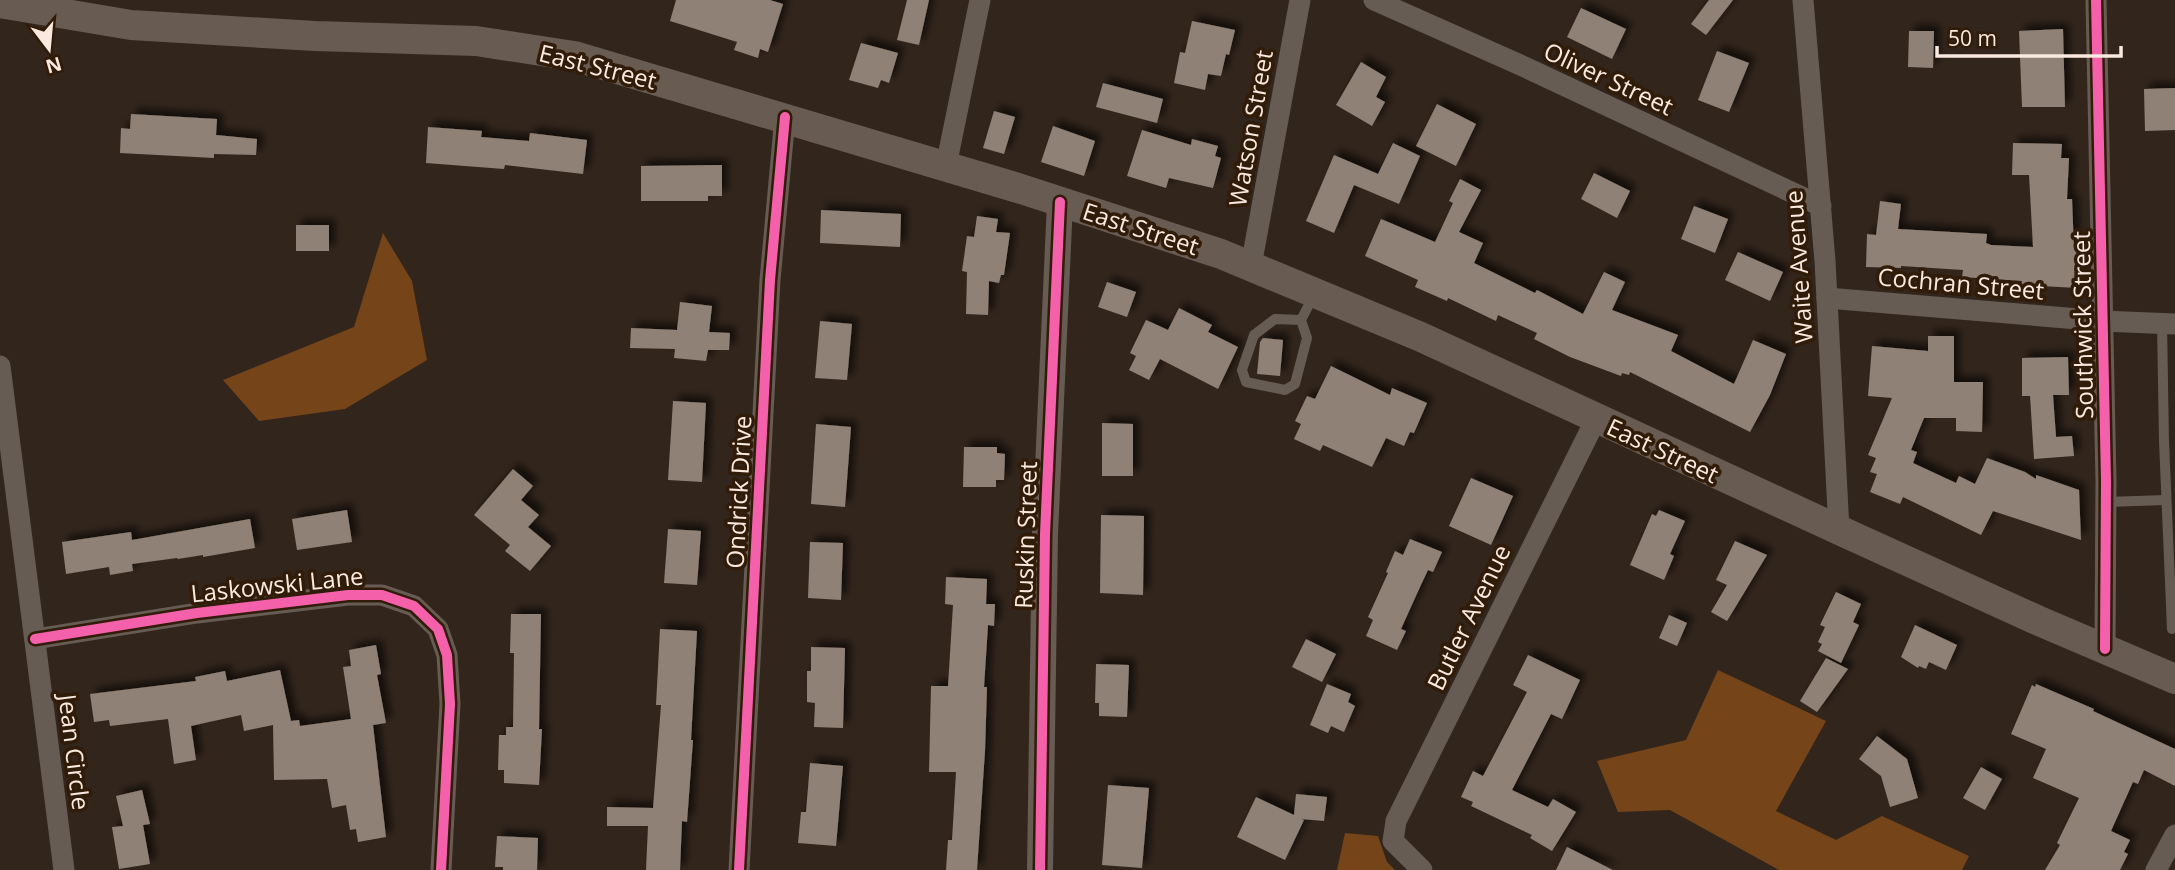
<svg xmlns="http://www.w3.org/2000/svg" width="2175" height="870" font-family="'Open Sans',sans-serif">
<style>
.forest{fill:#764419}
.building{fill:#908176;filter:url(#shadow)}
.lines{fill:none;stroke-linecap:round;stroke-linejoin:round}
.service{stroke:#675c54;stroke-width:10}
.minor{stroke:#675c54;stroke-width:21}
.tertiary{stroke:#675c54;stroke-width:26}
.secondary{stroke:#685b52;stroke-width:30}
.cycleway-casing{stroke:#311b09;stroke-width:15}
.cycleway{stroke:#f560ab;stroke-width:10}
.labels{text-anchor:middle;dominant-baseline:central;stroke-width:7;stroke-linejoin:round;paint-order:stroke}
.street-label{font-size:24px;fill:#f9e9de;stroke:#311b09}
</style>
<defs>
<filter id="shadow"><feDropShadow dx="6" dy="-6" stdDeviation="3.5" flood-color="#0009"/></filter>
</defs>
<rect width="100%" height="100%" fill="#32251c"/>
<!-- forest -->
<g class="forest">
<polygon points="383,233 412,281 427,360 345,409 259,421 223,380 354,327"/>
<polygon points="1718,670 1826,721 1776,811 1836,840 1882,816 1969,856 1962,870 1779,870 1670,810 1618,812 1597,761 1686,740"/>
<polygon points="1345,833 1378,836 1387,862 1395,870 1337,870"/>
</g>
<!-- building -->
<g class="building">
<polygon points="676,0 770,0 783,4 768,52 760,49 758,58 734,50 737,42 670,21"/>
<polygon points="907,0 929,0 919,45 897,40"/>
<polygon points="1709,0 1733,0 1706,35 1691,24"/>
<polygon points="1581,8 1626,29 1612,59 1567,37"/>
<polygon points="1192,21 1235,30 1229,55 1226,54 1221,76 1208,74 1205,90 1174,83 1180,52 1185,53"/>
<polygon points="2063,29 2065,107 2022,107 2019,31"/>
<polygon points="1909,31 1934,31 1933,68 1908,67"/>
<polygon points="861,43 898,53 889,83 881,80 878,88 849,80"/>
<polygon points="1717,51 1749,63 1729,112 1698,100"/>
<polygon points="1361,62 1386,77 1376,97 1385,102 1372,126 1336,105"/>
<polygon points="1103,83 1163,99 1157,123 1096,107"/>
<polygon points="2175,88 2175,130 2145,131 2144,89"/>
<polygon points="1437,104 1476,124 1456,166 1416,146"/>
<polygon points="994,111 1015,117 1004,154 983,148"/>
<polygon points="131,114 217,119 216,135 257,139 256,155 214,154 214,158 120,153 121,128 130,129"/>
<polygon points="1053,126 1095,141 1084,176 1041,162"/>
<polygon points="428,127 482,131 481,137 529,141 530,133 587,140 583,174 505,165 504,169 426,163"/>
<polygon points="1142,130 1191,145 1192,139 1218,146 1215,156 1221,158 1213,188 1169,178 1166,188 1127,176"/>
<polygon points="1393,143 1420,156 1399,204 1354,185 1334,233 1306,221 1334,155 1378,174"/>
<polygon points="2013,143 2062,144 2061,158 2069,158 2067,199 2072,199 2074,249 2079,249 2078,288 2021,285 2022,281 1962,277 1963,270 1901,266 1901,268 1866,267 1867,234 1876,235 1880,201 1901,204 1898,229 1987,234 1986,243 1991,245 2033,247 2029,175 2012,175"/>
<polygon points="722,165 722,196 708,196 708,201 641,201 641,166"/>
<polygon points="1594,173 1630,191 1617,218 1581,199"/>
<polygon points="1460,179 1481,190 1459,232 1483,243 1474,263 1535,293 1537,290 1583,314 1604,272 1625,282 1612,310 1678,335 1671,351 1734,384 1753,340 1786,354 1770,395 1750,432 1630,372 1629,375 1622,373 1621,376 1570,357 1534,339 1537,333 1498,315 1496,321 1448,298 1447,301 1415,287 1418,280 1365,256 1381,219 1435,242 1453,203 1449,201"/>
<polygon points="1694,206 1728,219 1715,253 1681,239"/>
<polygon points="821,210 901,214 900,247 820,243"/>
<polygon points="977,216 998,219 996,232 1010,233 1004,275 1001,275 999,283 989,281 988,315 966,314 967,272 962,271 967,236 974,237"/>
<rect x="296" y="225" width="33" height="26"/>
<polygon points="1738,252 1783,272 1770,301 1725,280"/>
<polygon points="1107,282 1136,292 1127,317 1098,307"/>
<polygon points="680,302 712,306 709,332 730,333 729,350 708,350 706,361 674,358 675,349 630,348 631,328 677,330"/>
<polygon points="1179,308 1212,325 1208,332 1238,347 1218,389 1160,359 1149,380 1129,370 1136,356 1130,353 1146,320 1168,330"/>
<polygon points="820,321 852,324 847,380 815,378"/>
<polygon points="1928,336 1954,336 1954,382 1983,382 1982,432 1956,431 1956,418 1924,418 1911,450 1917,452 1913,463 1956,483 1959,476 1975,484 1987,458 2025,472 2036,479 2036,475 2079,490 2081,540 1993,511 1981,535 1903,497 1900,504 1870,492 1877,474 1870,472 1876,458 1868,455 1892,398 1868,396 1872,346 1928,351"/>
<polygon points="1263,338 1283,340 1280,376 1257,374 1260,342"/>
<polygon points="2068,357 2069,395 2053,395 2056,437 2072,436 2074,456 2034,459 2030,396 2022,396 2022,358"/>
<polygon points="1331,366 1390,395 1392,388 1427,403 1414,433 1410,432 1404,446 1386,438 1372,467 1323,445 1320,451 1294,439 1301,424 1295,421 1307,396 1315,399"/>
<polygon points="673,401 706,403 702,482 668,480"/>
<polygon points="1102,423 1133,424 1133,476 1102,476"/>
<polygon points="816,424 851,427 845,507 811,504"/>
<polygon points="964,447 997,447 997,453 1005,454 1004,480 996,480 996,487 963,487"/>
<polygon points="513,469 533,486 521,500 539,515 528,527 551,546 530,571 505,551 510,545 474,515"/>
<polygon points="1471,478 1513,496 1491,545 1449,526"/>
<polygon points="347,510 352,542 297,550 292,519"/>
<polygon points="1659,510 1685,521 1670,554 1674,556 1664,580 1630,565 1652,514 1656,516"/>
<polygon points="1101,515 1144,516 1143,595 1100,593"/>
<polygon points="250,519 255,548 203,557 203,555 178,559 177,558 132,564 133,571 110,575 109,567 66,574 62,542 131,532 132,540"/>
<polygon points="668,529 701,531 697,585 664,583"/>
<polygon points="1410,539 1442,552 1433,572 1428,570 1420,587 1401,629 1406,631 1397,650 1366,636 1373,620 1368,617 1388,573 1386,572 1395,551 1403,555"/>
<polygon points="1735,541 1767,555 1727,621 1711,612 1727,585 1716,580"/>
<polygon points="810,542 843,543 841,600 808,598"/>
<polygon points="946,577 987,579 986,604 995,604 994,626 988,625 984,687 987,687 985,751 977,870 946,870 948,840 952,840 956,772 929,772 931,686 948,686 953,605 945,604"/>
<polygon points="1836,592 1861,604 1853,622 1859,625 1841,663 1818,651 1822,644 1818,642 1825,627 1820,625"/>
<polygon points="511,614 541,614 539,729 542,729 539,785 504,783 504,770 498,770 499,735 506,735 506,727 513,727 514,653 510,653"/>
<polygon points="1669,615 1687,623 1677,646 1659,638"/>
<polygon points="1915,625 1957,645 1946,670 1929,662 1926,669 1919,666 1918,668 1901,657"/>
<polygon points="660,629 697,631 691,740 693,740 687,822 682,821 680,870 646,870 648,826 607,826 607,807 653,808 661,705 656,705"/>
<polygon points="1306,639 1336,654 1322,682 1292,667"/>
<polygon points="376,645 381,674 377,675 386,723 373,725 386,837 358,842 356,829 350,830 346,805 332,808 327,779 274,780 273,725 244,731 241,715 191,726 196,760 174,764 168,719 110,726 109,720 94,722 90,694 196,681 195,677 225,671 227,681 280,670 291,721 299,720 300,726 351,719 343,667 351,666 349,650"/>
<polygon points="811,647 845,648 843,728 814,727 815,703 807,702 807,671 811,671"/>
<polygon points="1528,655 1580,680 1562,719 1551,714 1512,790 1548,807 1553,799 1576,812 1552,851 1530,838 1532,835 1471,806 1473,802 1461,797 1473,771 1483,776 1527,692 1513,685"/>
<polygon points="1826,658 1848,669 1817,712 1800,701"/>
<polygon points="1096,664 1129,665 1127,717 1099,716 1099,703 1095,703"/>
<polygon points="1327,684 1351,694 1348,702 1355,706 1344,732 1331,726 1328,733 1310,725"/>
<polygon points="2036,684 2094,709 2093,711 2175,749 2175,786 2144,770 2138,784 2133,782 2111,831 2130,840 2124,852 2128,854 2120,870 2045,870 2060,845 2057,843 2079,798 2033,778 2046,749 2011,734 2032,685 2035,687"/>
<polygon points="1877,736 1907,759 1918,798 1890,807 1881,776 1859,759"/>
<polygon points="810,763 843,766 836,846 798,843 801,812 806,812"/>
<polygon points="1981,767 2002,779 1985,810 1963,798"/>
<polygon points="1108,785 1149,788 1142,868 1102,865"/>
<polygon points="142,790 150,824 143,825 150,864 119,869 112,827 123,826 116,796"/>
<polygon points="1296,794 1327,797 1324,821 1301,819 1304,820 1285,860 1237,837 1256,797 1294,815"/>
<polygon points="497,836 538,838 537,870 503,870 503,867 495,867"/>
<polygon points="1567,847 1613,870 1556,870"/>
</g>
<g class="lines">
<!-- service -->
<g class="service">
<polyline points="1301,320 1275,319 1254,335 1242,370 1246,382 1285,390 1295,384 1307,338 1301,320 1314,295"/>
<polyline points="2162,323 2164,441 2172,629"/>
<polyline points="2106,502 2166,500"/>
</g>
<!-- minor -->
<g class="minor">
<polyline points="1374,0 1527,68 1821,206"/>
<polyline points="1803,0 1825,261 1839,530"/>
<polyline points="2096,0 2106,481 2105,649"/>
<polyline points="946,166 980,0"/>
<polyline points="1251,266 1300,0"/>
<polyline points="1827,298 2102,321 2175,324"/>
<polyline points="0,366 64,870"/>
<polyline points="35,639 197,613 348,595 382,595 414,606 438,629 447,655 450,704 441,870"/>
<polyline points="739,870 770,280 785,117"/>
<polyline points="1422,870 1393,841 1396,821 1596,419"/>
<polyline points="2156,870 2175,835"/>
</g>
<!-- tertiary -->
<polyline class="tertiary" points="1040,870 1045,534 1060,202"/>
<!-- secondary -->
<polyline class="secondary" points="0,3 131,25 315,36 476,41 574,56 1018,188 1221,254 1421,337 1839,530 2037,620 2175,679"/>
<defs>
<g id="cycleway">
<polyline points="2096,0 2106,481 2105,649"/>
<polyline points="35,639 197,613 348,595 382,595 414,606 438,629 447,655 450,704 441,870"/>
<polyline points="739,870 770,280 785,117"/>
<polyline points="1040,870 1045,534 1060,202"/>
</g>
</defs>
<!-- cycleway casing -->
<use href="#cycleway" class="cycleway-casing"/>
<!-- cycleway -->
<use href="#cycleway" class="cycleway"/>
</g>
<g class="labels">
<!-- street labels -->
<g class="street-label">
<text transform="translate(598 66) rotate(14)">East Street</text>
<text transform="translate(1609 78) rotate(25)">Oliver Street</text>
<text transform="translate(1250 128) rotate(-80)">Watson Street</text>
<text transform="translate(1141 228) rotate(18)">East Street</text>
<text transform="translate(1798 267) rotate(-94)">Waite Avenue</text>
<text transform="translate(1961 283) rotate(5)">Cochran Street</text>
<text transform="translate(2082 325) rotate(-91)">Southwick Street</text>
<text transform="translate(1663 450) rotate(25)">East Street</text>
<text transform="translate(738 492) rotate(-87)">Ondrick Drive</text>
<text transform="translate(1025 535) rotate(-88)">Ruskin Street</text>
<text transform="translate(277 584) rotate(-6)">Laskowski Lane</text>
<text transform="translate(1468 617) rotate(-64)">Butler Avenue</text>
<text transform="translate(75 752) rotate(83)">Jean Circle</text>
</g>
</g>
<!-- north arrow -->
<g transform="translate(49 49) rotate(164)" stroke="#311b09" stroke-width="5" paint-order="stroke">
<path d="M0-5L12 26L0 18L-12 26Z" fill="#f9e9de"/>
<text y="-10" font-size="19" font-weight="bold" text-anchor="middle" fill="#f9e9de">N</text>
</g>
<!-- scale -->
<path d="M1937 46v10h184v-10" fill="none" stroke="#f9e9de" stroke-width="3.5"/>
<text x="1948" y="46" font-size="21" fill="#f9e9de" stroke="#311b09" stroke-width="5" paint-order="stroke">50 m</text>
</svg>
